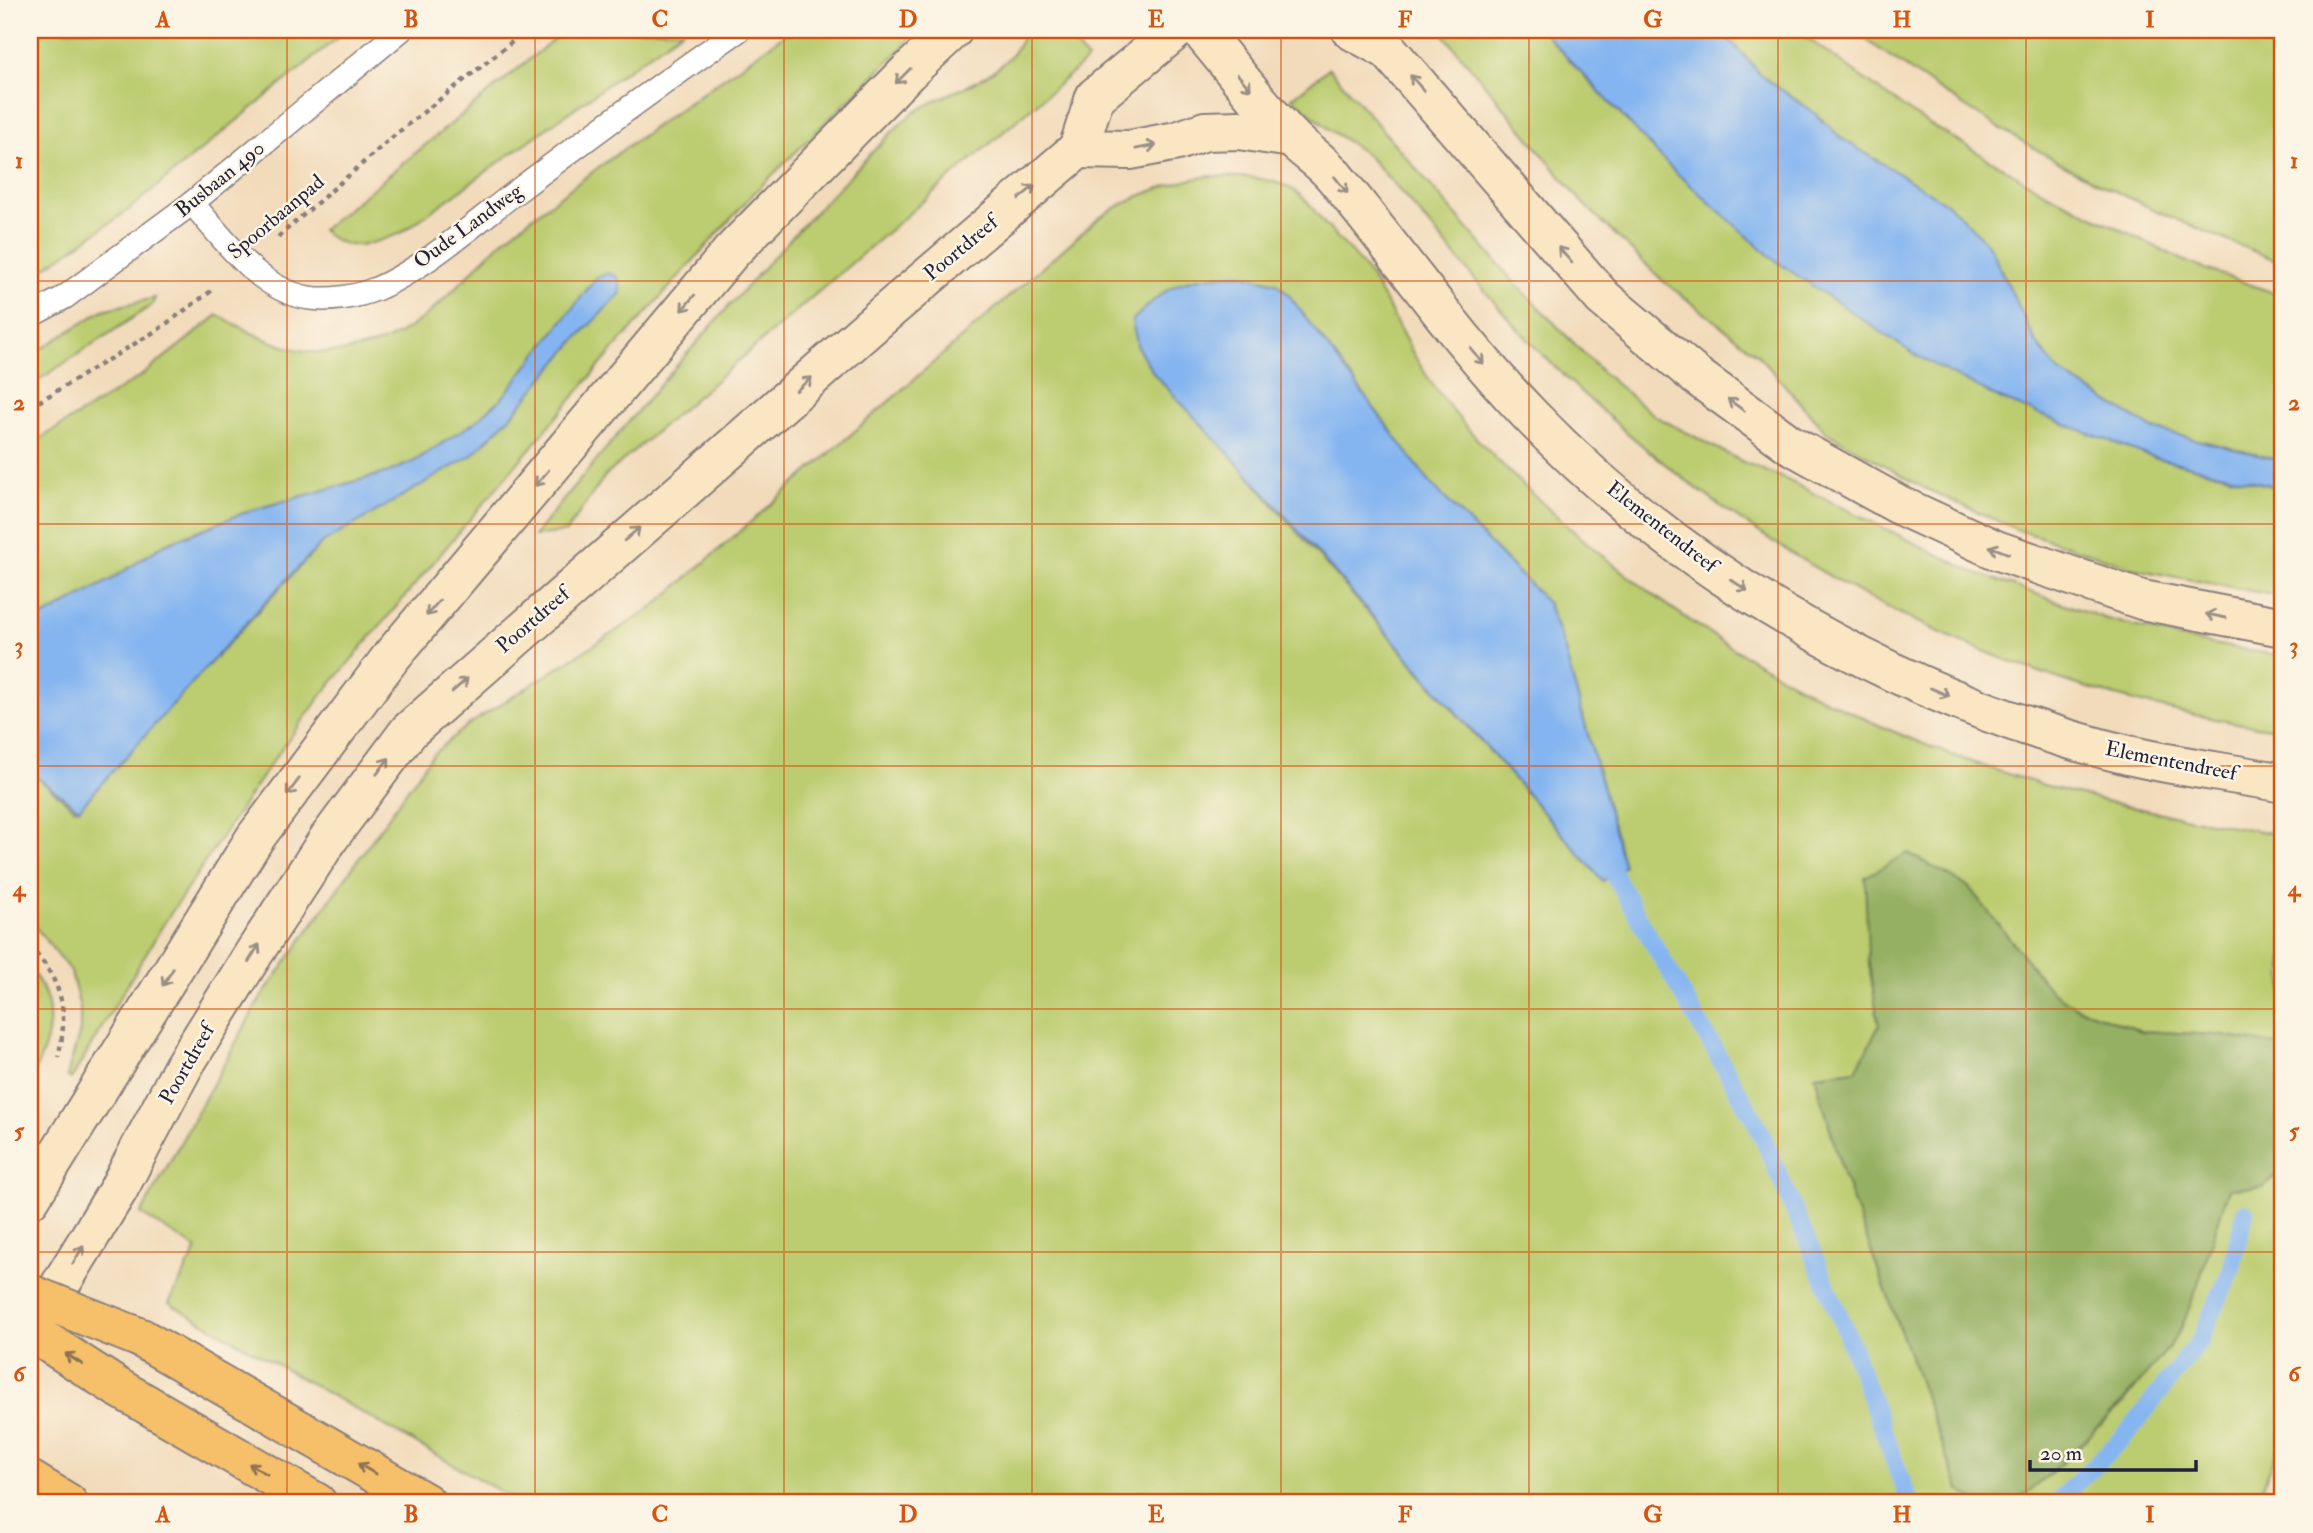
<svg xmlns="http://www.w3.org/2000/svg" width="2313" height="1533" font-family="'IM FELL Double Pica',serif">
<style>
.green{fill:#bccc6f;stroke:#6f7755;stroke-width:2;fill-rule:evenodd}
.forest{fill:#95b062;stroke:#5c694e;stroke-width:2}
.water{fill:#85b5f0;stroke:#546c96;stroke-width:2}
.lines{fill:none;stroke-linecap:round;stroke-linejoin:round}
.stream{stroke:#85b5f0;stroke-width:18}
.service-casing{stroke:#8a7e7b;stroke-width:26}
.secondary-casing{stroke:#8a7e7b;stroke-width:42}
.motorway-casing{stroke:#8a7e7b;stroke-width:42}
.path{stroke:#8a7e7b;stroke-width:4.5;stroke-dasharray:5 5;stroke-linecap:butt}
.service{stroke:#fff;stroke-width:23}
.secondary{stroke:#fbe6c4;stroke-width:38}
.motorway{stroke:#f6c06b;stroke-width:38}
.motorway-bridge-casing{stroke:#8a7e7b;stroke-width:42;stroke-linecap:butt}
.motorway-bridge{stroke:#f6c06b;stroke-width:38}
.oneway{stroke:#998e86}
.oneway2{stroke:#8c7153}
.grid{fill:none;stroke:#d45411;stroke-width:2;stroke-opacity:0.55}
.labels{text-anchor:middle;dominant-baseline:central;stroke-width:5;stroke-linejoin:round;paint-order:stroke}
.street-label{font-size:21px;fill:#22223b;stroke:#fcf5e5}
.neatline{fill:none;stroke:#d45411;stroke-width:2.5}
.grid-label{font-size:23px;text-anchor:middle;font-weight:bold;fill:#d45411}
</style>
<rect width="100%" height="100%" fill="#fcf5e5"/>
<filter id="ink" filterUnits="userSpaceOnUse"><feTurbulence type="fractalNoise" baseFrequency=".0143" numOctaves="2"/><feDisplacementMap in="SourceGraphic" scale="14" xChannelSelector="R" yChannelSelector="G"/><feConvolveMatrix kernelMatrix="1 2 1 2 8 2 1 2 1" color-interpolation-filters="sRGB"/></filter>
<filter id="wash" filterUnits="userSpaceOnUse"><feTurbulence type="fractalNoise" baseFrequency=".00686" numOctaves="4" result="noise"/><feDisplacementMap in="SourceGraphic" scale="28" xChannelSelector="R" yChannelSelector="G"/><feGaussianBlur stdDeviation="1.57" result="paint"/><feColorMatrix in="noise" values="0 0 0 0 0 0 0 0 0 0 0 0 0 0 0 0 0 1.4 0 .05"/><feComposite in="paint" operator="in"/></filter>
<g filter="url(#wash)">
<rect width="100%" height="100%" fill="#f2dbbb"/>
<!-- green -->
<g class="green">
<polygon points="30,30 347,30 127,211 30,278"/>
<path d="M565 30H683L401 233C371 244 346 255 322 230Z"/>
<path d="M791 30H920L753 194 614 349 324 692 269 766 163 925 71 1079 67 1076 80 1031V1008L71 972 30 920V772L75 809 321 544 472 455 513 414 578 337 620 293 597 277 502 398 475 422 413 462 389 472 249 511 165 544 109 581 30 624V445L141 376 218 315C273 345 308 364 373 345 430 328 467 270 512 233 602 162 698 97 791 30Z"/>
<path d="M1025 30H1059L1088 59 605 476 566 532 534 536C649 394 769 256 898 126 935 88 1007 87 1025 30Z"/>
<polygon points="1440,30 1545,30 1548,37 1672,169 2000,399 2149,456 2283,489 2283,597 2140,570 2016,529 1924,488 1826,432 1757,354 1662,280 1581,201"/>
<polygon points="1721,30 1796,30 1916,116 2046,193 2191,264 2283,296 2283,461 2153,429 2058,371 2036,342 1988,244 1951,206 1841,138 1817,115 1762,76"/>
<path d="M1852 30H2283V263C2215 236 2148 209 2083 175 2002 133 1926 82 1852 30Z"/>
<path d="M1329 68 1513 281 1602 372 1655 416 1743 462 1785 479 1971 571 2107 619 2189 640 2283 656V730C2003 693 1757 564 1555 367 1487 301 1432 222 1366 154L1330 130 1292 98Z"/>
<path d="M1209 176C1238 177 1275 175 1299 194 1308 201 1317 214 1325 224 1340 241 1359 259 1372 279 1392 310 1406 345 1427 376 1460 426 1508 472 1552 512 1693 641 1867 736 2051 787 2127 809 2205 821 2283 835V1046L2217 1035 2141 1031 2078 1008 2052 992 1968 886 1868 958 1879 1026 1856 1070 1815 1075 1843 1174 1959 1490 1976 1503H521L169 1303 197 1249 141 1214 260 999 432 755 468 725 652 608 1099 218C1134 195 1168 183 1209 176ZM1240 274 1276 283 1288 294 1431 484 1547 602 1563 644 1624 866 1603 881 1223 447 1132 321C1171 281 1185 277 1240 274Z"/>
<polygon points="155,298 152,305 30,386 30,356 103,310"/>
<path d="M30 970C60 1003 51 1044 30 1079Z"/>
<polygon points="2283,1169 2283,1437 2256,1503 2009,1503 2035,1485 2124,1403 2181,1328 2229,1189 2263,1187"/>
</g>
<!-- forest -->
<path class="forest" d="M1908 853 1968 886 2052 992 2078 1008 2141 1031 2217 1035 2283 1046V1169L2263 1187 2229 1189C2213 1234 2201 1282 2182 1326 2168 1358 2040 1495 2008 1503 1988 1508 1974 1502 1959 1490L1843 1174 1815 1075 1856 1070 1879 1026 1868 958 1865 877Z"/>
<!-- water -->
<g class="water">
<polygon points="1545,30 1721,30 1762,76 1817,115 1841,138 1951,206 1988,244 2036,342 2058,371 2153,429 2283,461 2283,488 2149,456 2000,399 1915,355 1773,259 1672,169 1548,37"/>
<polygon points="608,273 618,277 621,293 578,337 513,414 472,455 321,544 264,603 79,809 30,772 30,624 109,581 165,544 249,511 389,472 413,462 475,422 502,398 597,277"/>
<path d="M1240 274 1276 283 1288 294 1431 484 1547 602 1563 644 1624 866 1603 881 1268 496 1154 374 1138 348 1132 321C1171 281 1185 277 1240 274Z"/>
</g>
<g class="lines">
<!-- stream -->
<g class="stream">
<polyline points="1602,854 1757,1124 1844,1326 1910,1503"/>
<polyline points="2056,1503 2130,1430 2200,1340 2231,1271 2245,1212"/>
</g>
</g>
</g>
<g filter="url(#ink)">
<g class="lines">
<defs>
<g id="service">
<path d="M192 203C223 238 258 290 309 298 330 301 356 297 376 289 423 269 475 223 516 192 589 137 663 82 739 30"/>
<polyline points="30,316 65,297 192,203 401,30"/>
</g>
<g id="secondary">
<path d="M1200 30C1231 66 1260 106 1293 139 1306 152 1323 162 1334 176 1399 255 1458 340 1529 414 1687 579 1907 702 2128 755 2179 767 2232 773 2283 783"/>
<polyline points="1351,30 1388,50 1603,298 1695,375 1791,445 1901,506 1996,550 2142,600 2283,627"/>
<polyline points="1078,149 1130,150 1177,141 1205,131 1239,130 1292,138"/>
<polyline points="30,1199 255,838 391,657 732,251 908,72 953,30"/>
<polyline points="33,1330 118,1190 183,1067 254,953 329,838 409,731 882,316 1078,149 1095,97 1176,30"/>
</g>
<g id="motorway">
<polyline points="141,1338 426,1503"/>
<polyline points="117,1387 317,1503"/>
<polyline points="30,1480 68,1503"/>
</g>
</defs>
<!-- service casing -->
<use href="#service" class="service-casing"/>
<!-- secondary casing -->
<use href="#secondary" class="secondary-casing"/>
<!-- motorway casing -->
<use href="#motorway" class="motorway-casing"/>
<!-- path -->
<g class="path">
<polyline points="278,237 395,135 527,30"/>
<polyline points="30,407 159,329 214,289"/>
<path d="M30 945C61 982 70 1009 58 1057"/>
</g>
<!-- service -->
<use href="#service" class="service"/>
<!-- secondary -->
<use href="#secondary" class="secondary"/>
<!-- motorway -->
<use href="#motorway" class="motorway"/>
<defs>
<g id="motorway-bridge">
<polyline points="30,1294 141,1338"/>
<polyline points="30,1331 117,1387"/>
</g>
</defs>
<!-- motorway-bridge casing -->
<use href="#motorway-bridge" class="motorway-bridge-casing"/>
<!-- motorway-bridge -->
<use href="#motorway-bridge" class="motorway-bridge"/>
</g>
<!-- one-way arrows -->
<defs><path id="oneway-shaft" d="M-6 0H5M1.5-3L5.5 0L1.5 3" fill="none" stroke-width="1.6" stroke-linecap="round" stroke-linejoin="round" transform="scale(1.75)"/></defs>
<g class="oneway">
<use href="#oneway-shaft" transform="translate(903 76) rotate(135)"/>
<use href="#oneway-shaft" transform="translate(1244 82) rotate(50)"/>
<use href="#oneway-shaft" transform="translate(1417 83) rotate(-131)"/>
<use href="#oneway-shaft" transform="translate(1146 147) rotate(-11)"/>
<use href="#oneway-shaft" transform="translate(1341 185) rotate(52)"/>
<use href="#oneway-shaft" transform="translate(1027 192) rotate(-40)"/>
<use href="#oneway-shaft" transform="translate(1565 255) rotate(-131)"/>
<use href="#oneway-shaft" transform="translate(688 303) rotate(130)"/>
<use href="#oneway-shaft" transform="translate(1477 356) rotate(50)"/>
<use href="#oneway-shaft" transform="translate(804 384) rotate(-41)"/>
<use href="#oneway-shaft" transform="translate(1736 405) rotate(-144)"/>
<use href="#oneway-shaft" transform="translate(542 478) rotate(130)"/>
<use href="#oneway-shaft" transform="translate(632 534) rotate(-41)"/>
<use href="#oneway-shaft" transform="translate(1999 550) rotate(-159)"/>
<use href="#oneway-shaft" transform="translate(1739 585) rotate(34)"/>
<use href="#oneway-shaft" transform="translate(433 608) rotate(130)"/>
<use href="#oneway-shaft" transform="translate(2216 616) rotate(-168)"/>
<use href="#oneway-shaft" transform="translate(460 685) rotate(-42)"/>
<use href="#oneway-shaft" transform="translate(1940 692) rotate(23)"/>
<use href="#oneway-shaft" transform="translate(383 766) rotate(-53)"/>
<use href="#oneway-shaft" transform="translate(293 787) rotate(127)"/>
<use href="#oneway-shaft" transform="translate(254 953) rotate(-58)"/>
<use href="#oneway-shaft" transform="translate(168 977) rotate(122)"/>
<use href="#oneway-shaft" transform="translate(78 1255) rotate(-59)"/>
</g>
<g class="oneway2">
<use href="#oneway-shaft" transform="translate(74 1359) rotate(-147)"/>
<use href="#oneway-shaft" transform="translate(258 1469) rotate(-150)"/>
<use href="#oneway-shaft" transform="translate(367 1469) rotate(-150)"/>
</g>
</g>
<!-- grid -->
<path class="grid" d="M287 30V1503M535 30V1503M784 30V1503M1032 30V1503M1281 30V1503M1529 30V1503M1778 30V1503M2026 30V1503M30 281H2283M30 524H2283M30 766H2283M30 1009H2283M30 1252H2283"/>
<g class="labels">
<!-- street labels -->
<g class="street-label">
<text transform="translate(220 179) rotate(-39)">Busbaan 490</text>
<text transform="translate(276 217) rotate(-40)">Spoorbaanpad</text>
<text transform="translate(468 226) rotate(-36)">Oude Landweg</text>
<text transform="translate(961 248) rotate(-40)">Poortdreef</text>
<text transform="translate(1662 527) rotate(38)">Elementendreef</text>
<text transform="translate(533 620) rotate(-41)">Poortdreef</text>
<text transform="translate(2171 761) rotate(11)">Elementendreef</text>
<text transform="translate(187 1064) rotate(-60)">Poortdreef</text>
</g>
</g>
<!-- margin -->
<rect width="2313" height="1533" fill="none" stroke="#fcf5e5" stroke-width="77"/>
<!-- scale -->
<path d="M2030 1460v10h166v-10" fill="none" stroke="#22223b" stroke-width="3.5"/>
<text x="2040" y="1460" font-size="21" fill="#22223b" stroke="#fcf5e5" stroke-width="5" paint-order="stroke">20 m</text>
<rect x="38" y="38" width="2236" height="1456" class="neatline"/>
<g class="grid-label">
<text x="163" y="27">A</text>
<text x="411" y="27">B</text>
<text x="660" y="27">C</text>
<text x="908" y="27">D</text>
<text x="1156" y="27">E</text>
<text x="1405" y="27">F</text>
<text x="1653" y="27">G</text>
<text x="1902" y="27">H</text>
<text x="2150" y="27">I</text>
<text x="19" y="168">1</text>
<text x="2294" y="168">1</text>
<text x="19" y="410">2</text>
<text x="2294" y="410">2</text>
<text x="19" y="653">3</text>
<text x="2294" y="653">3</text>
<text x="19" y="896">4</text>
<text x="2294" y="896">4</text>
<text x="19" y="1138">5</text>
<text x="2294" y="1138">5</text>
<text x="19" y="1381">6</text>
<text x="2294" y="1381">6</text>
<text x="163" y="1522">A</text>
<text x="411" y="1522">B</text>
<text x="660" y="1522">C</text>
<text x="908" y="1522">D</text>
<text x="1156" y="1522">E</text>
<text x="1405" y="1522">F</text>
<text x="1653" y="1522">G</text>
<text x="1902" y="1522">H</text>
<text x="2150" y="1522">I</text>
</g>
</svg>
